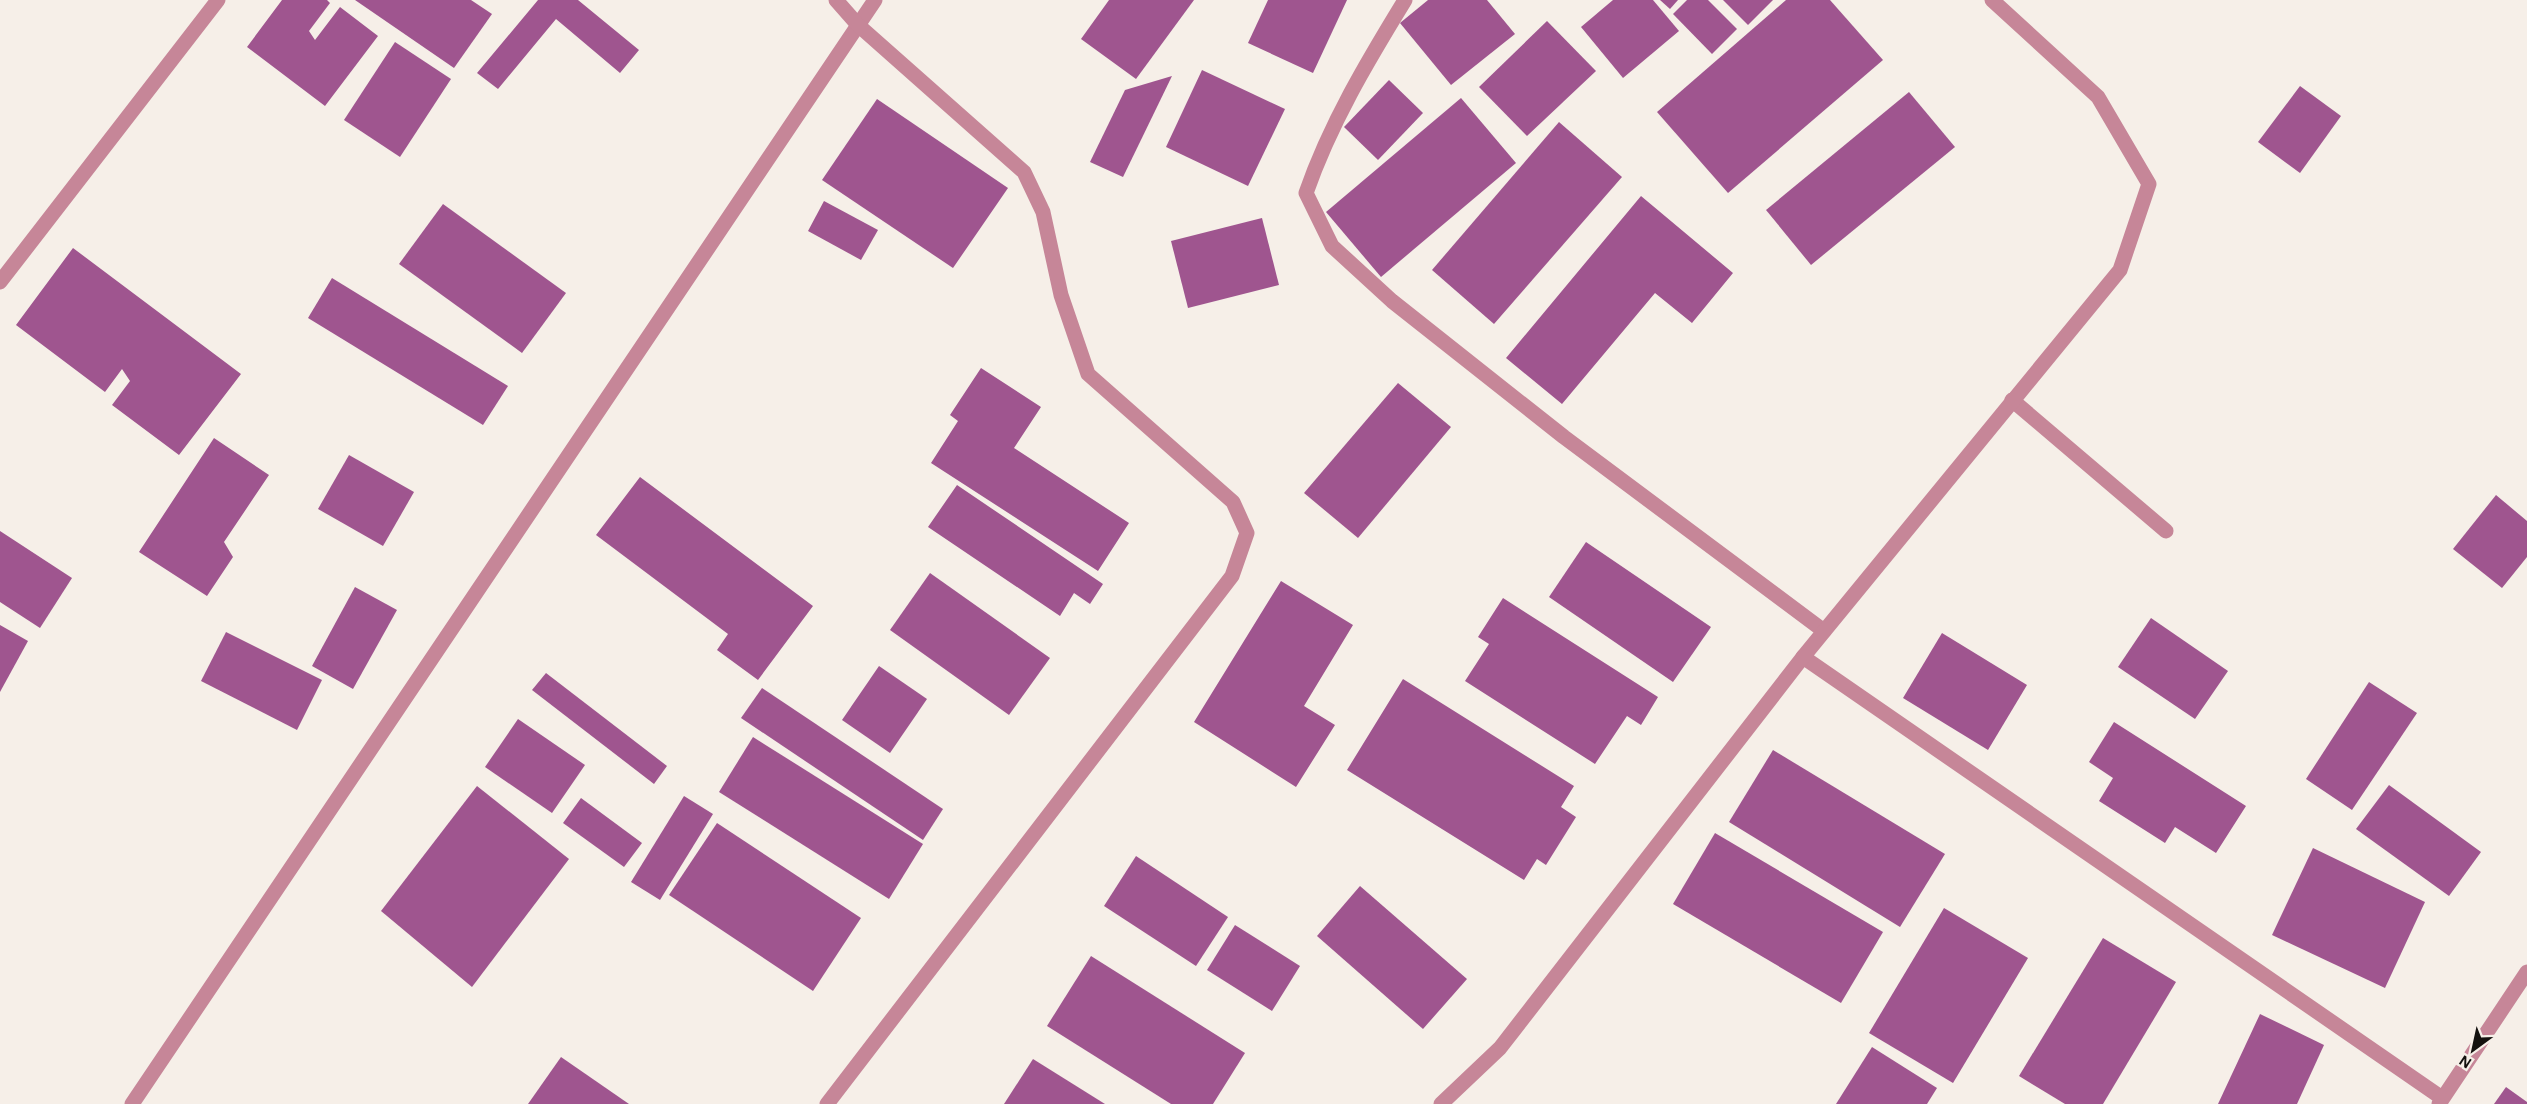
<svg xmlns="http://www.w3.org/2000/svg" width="2527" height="1104" font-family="'Alegreya Sans',sans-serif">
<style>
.building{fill:#9f558f}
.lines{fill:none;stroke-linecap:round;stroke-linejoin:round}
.lane{stroke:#c68698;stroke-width:15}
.street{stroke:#c68698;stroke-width:15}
</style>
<rect width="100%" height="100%" fill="#f6efe8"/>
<!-- building -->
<g class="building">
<polygon points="282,0 327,0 330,3 309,31 315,40 340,7 378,36 325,106 247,47"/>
<polygon points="355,0 471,0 492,14 454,68"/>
<polygon points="538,0 578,0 639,50 620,73 556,19 498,89 477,73"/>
<polygon points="1109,0 1194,0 1136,79 1081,39"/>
<polygon points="1268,0 1347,0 1313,73 1248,43"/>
<polygon points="1428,0 1487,0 1515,34 1451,85 1400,23"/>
<polygon points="1613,0 1653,0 1679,31 1623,78 1581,27"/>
<polygon points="1660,0 1678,0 1670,9"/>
<polygon points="1687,0 1708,0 1737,29 1712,54 1673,14"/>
<polygon points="1723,0 1773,0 1748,25"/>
<polygon points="1786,0 1830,0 1883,60 1728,193 1657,112"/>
<polygon points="1547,21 1596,71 1527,136 1479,87"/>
<polygon points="395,42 451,79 400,157 344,120"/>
<polygon points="1202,70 1285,109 1248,186 1166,147"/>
<polygon points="1172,76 1123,177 1090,162 1125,90"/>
<polygon points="1389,80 1423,113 1378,160 1344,127"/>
<polygon points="2300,86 2341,116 2300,173 2258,142"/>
<polygon points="1909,92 1955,147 1811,265 1766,210"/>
<polygon points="1461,98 1516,163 1381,277 1326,212"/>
<polygon points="877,99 1008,188 953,268 822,180"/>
<polygon points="1559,122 1622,177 1494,324 1432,270"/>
<polygon points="1641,196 1733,273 1692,323 1655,293 1562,404 1506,358"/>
<polygon points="824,201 878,230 861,260 808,231"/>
<polygon points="443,204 566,293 522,353 399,264"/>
<polygon points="1262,218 1279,285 1188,308 1171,241"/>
<polygon points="73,248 241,374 179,455 112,405 130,381 122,369 105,392 16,325"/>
<polygon points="332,278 508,386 483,425 308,318"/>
<polygon points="981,368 1041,407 1014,448 1129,523 1098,571 931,463 958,421 950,415"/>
<polygon points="1398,383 1451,427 1358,538 1304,493"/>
<polygon points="214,438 269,475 224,542 233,557 207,596 139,552"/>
<polygon points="349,455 414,492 383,546 318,509"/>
<polygon points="640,477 813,606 758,680 717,650 728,634 596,535"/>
<polygon points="957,485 1103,584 1090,604 1074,593 1060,616 928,527"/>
<polygon points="2496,495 2527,521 2527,557 2502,588 2453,549"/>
<polygon points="0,531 72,578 40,628 0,602"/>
<polygon points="1586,542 1711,627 1673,682 1549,597"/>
<polygon points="930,573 1050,658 1009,715 890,630"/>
<polygon points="1281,581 1353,625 1304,706 1335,725 1296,787 1194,722"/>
<polygon points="355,587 397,610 353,689 312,666"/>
<polygon points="1503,598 1658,697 1641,725 1627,716 1595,764 1465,681 1489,644 1478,637"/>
<polygon points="2151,618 2228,671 2195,719 2118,667"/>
<polygon points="0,625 28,641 0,692"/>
<polygon points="226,632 322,680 297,730 201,681"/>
<polygon points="1942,633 2027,685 1988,750 1903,698"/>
<polygon points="879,666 927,699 890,753 842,720"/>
<polygon points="546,673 667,766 654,784 532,690"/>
<polygon points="1403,679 1574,786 1561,807 1576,817 1546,865 1537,859 1524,880 1347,770"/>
<polygon points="2369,682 2417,713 2352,810 2306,779"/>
<polygon points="762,688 943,809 923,840 741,718"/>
<polygon points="518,719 585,765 552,813 485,767"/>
<polygon points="2114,722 2246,806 2216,853 2175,827 2165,843 2099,801 2113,778 2089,762"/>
<polygon points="753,737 923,844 889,899 719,792"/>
<polygon points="1773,750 1945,854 1900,927 1729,822"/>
<polygon points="2389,785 2481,852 2449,896 2356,829"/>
<polygon points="477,786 569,859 472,987 381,911"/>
<polygon points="684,796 713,814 660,900 631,882"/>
<polygon points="581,798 642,843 624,867 563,823"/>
<polygon points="717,823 861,918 813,991 669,895"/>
<polygon points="1715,833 1883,932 1841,1003 1673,904"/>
<polygon points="2313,848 2425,902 2385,988 2272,935"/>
<polygon points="1136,856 1228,917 1196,966 1104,906"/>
<polygon points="1360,886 1467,979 1423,1029 1317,936"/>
<polygon points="1944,908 2028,958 1953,1083 1869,1033"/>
<polygon points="1235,925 1300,966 1272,1011 1207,970"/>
<polygon points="2103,938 2176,982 2103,1104 2065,1104 2019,1076"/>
<polygon points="1091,956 1245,1053 1213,1104 1171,1104 1047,1026"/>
<polygon points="2260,1014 2324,1045 2297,1104 2218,1104"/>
<polygon points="1872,1047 1937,1088 1927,1104 1836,1104"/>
<polygon points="561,1057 629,1104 528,1104"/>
<polygon points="1033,1059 1105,1104 1004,1104"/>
<polygon points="2506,1087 2527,1102 2527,1104 2494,1104"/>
</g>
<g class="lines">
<!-- lane -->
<polyline class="lane" points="2012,400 2166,531"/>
<!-- street -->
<g class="street">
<path d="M1405 0C1367 62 1330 124 1306 193L1332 246 1392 301 1564 437 1824 631"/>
<polyline points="0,282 218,0"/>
<polyline points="1803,657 2442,1098"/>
<polyline points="132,1104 875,0"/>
<polyline points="827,1104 1232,576 1247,533 1233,502 1088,374 1061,295 1043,212 1024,172 858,25 836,0"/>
<polyline points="1441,1104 1500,1048 1803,657 2120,270 2149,184 2098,97 1992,0"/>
<polyline points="2439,1104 2527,972"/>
</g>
</g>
<!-- north arrow -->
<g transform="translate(2473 1050) rotate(213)" stroke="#f6efe8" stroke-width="4.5" paint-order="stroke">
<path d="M0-4.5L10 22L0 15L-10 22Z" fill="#13110e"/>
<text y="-9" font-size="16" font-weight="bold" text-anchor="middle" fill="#13110e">N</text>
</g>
</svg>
